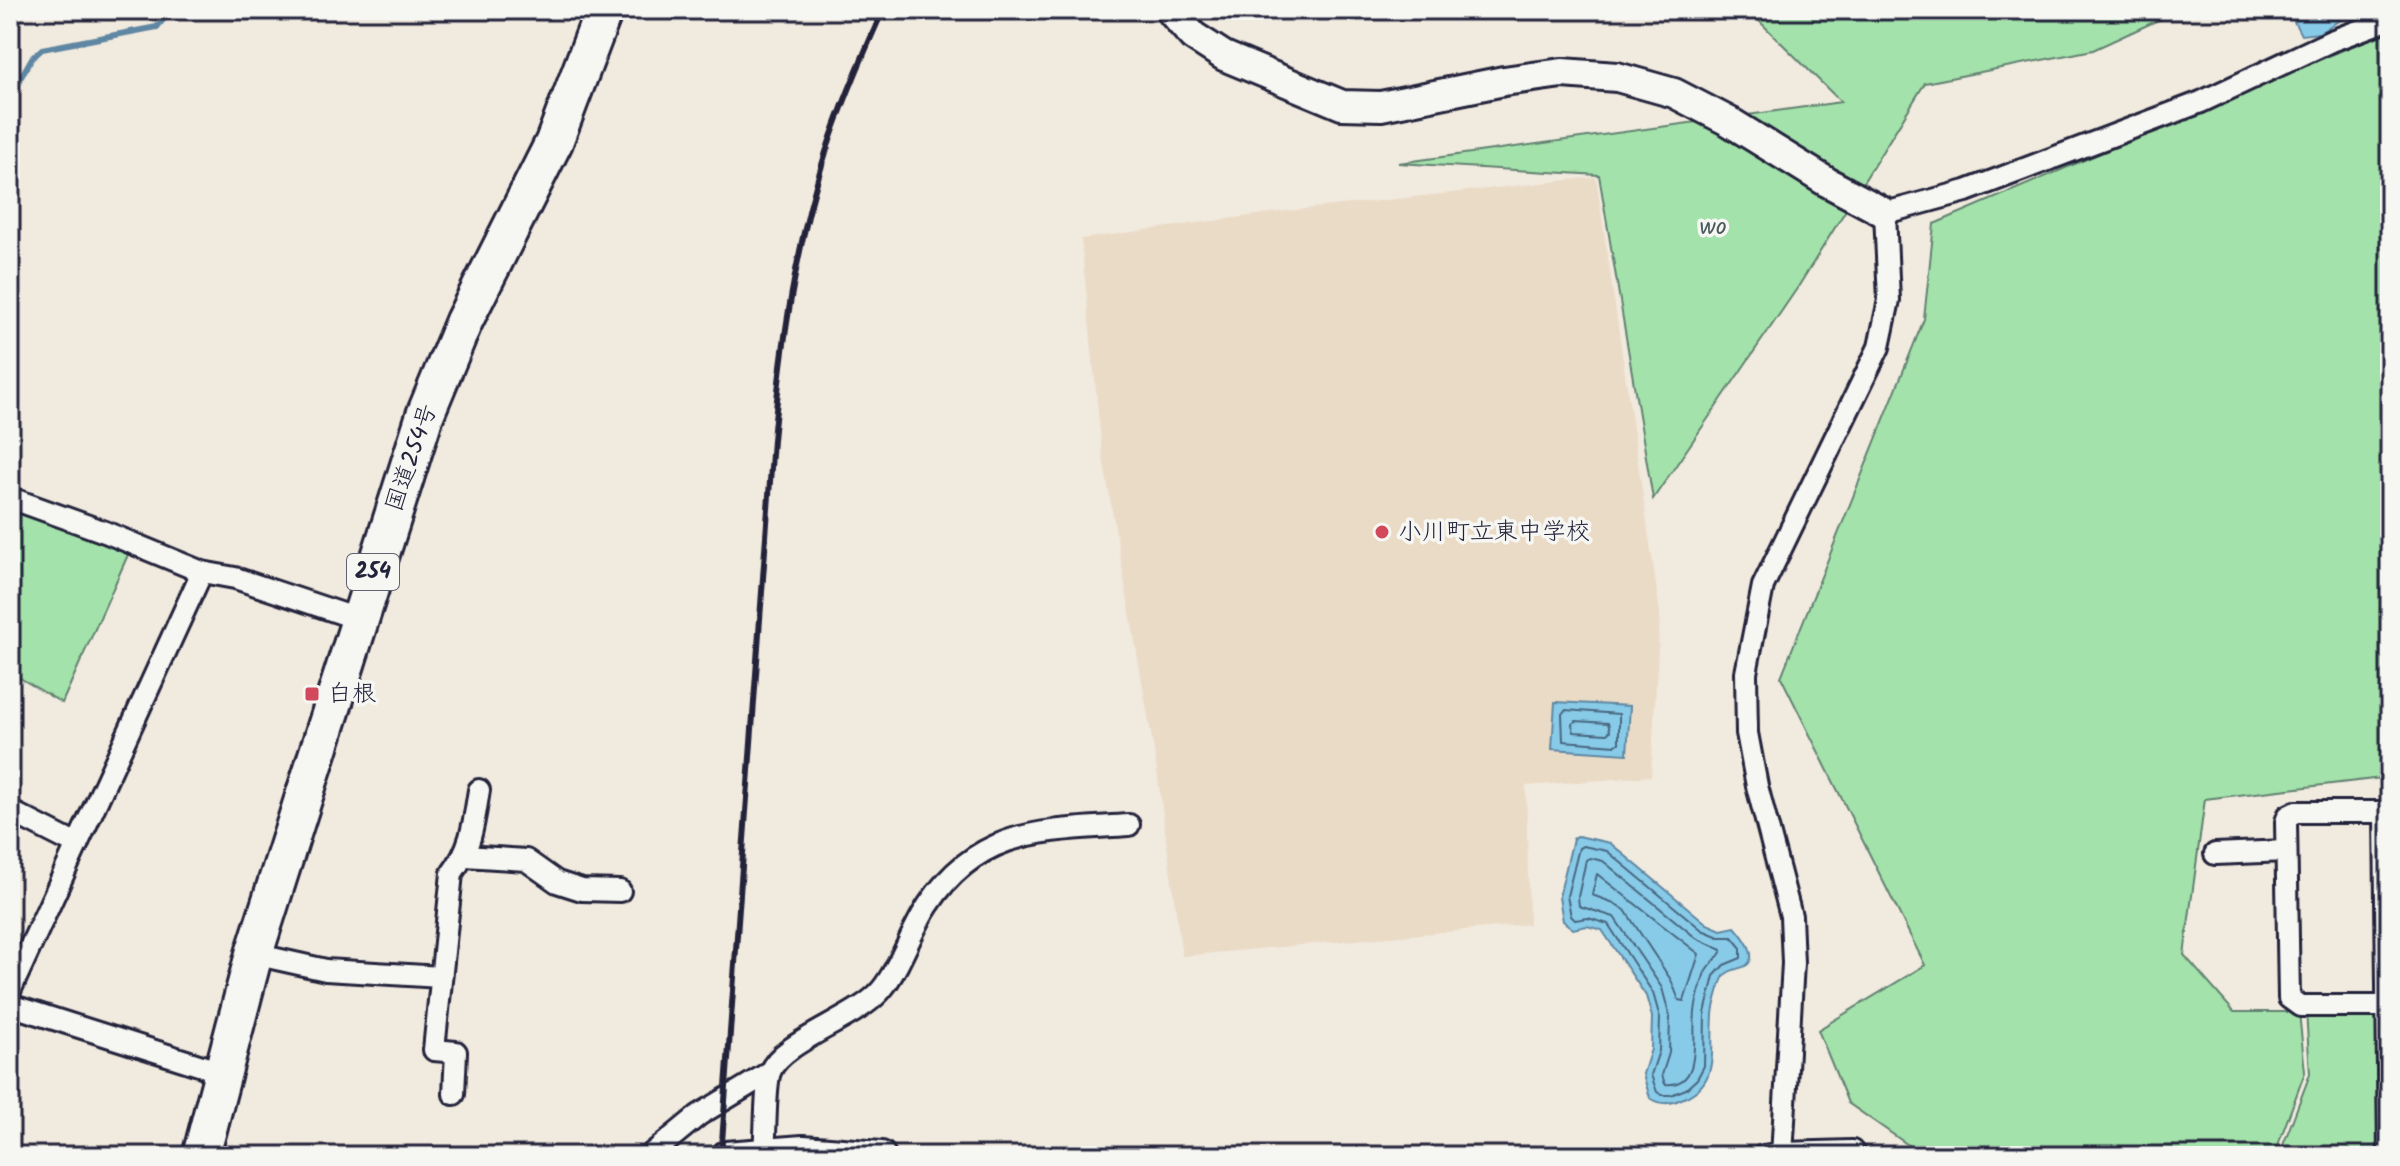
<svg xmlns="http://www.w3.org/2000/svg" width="2400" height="1166" font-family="Kalam,'Klee One',sans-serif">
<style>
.built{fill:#eadbc6}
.green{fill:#a3e2aa;stroke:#628272;stroke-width:2}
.water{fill:#87cbe8;stroke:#5f87a3;stroke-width:2}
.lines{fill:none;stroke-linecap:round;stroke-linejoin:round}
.shore{stroke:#4a6680;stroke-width:2}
.stream{stroke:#5f87a3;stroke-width:6}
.street-casing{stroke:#22223b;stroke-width:26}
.secondary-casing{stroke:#22223b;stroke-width:34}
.highway-casing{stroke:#22223b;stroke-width:42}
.street{stroke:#f6f6f2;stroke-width:20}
.secondary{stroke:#f6f6f2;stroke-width:28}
.highway{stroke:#f6f6f2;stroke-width:36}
.rail{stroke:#22223b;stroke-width:6}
.poi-dot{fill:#d1495b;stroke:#f6f6f2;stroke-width:3}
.labels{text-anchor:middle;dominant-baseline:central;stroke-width:7;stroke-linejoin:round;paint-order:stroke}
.shield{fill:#f6f6f2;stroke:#626272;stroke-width:2}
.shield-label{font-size:22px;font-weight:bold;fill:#22223b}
.park-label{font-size:24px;fill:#495c5c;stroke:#f6f6f2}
.street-label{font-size:24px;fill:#22223b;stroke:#f6f6f2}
.poi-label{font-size:24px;fill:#22223b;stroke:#f6f6f2;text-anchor:start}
</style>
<rect width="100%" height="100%" fill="#f1eade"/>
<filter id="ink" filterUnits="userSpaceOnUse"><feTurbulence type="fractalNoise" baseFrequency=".0125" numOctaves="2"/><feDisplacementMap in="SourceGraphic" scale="16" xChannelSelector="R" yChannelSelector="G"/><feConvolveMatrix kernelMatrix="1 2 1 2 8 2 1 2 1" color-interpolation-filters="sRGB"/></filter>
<g filter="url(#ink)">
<!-- built -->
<polygon class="built" points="1596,177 1660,612 1651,776 1526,786 1529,924 1182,956 1155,756 1102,452 1081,239 1287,211"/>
<!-- green -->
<g class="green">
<polygon points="1748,10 2180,10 2093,50 1925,83 1798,287 1653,499 1599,175 1398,163 1841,102"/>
<polygon points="2390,30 2390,777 2205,799 2184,955 2234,1012 2299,1012 2305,1072 2275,1153 2270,1156 1924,1156 1848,1103 1818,1030 1925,965 1781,677 1924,319 1934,224"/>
<polygon points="19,509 131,548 62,703 10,672 10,514"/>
<polygon points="2306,1010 2367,1010 2376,1020 2378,1156 2279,1156 2310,1074"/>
</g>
<!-- water -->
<g class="water">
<polygon points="2288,10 2356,10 2319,33 2301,35"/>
<polygon points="1555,702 1630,706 1627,754 1552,749"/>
<path d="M1578 836 1610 843 1707 924 1721 930 1735 927C1742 935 1759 955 1747 965 1740 970 1731 968 1725 975 1721 980 1720 986 1718 992 1716 1000 1713 1008 1713 1016 1710 1052 1721 1085 1679 1100 1668 1105 1660 1104 1650 1098L1643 1074 1651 1049 1652 1017 1646 996 1602 930 1587 926 1573 929 1563 921 1559 897 1573 839Z"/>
</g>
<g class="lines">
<!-- shore -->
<g class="shore">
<polygon points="1565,710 1619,714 1619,743 1616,745 1563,741 1562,714"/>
<polygon points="1576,721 1608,723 1610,731 1607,734 1574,732 1572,724"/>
<polygon points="1583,846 1607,851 1702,930 1719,937 1732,937 1741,948 1741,958 1724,965 1714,976 1705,1013 1704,1066 1697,1079 1686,1089 1671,1095 1662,1095 1657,1092 1651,1075 1659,1051 1660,1018 1653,993 1608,924 1588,918 1575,920 1571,916 1567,896 1579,848"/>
<path d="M1590 858 1603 861 1696 938 1722 950C1719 959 1708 964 1704 975 1701 987 1696 1000 1695 1012 1692 1036 1703 1088 1665 1084L1662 1075 1669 1053 1670 1017 1662 988 1614 917 1579 906 1578 897 1586 860Z"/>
<polygon points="1597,874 1699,954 1684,1001 1679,1000 1671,980 1625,910 1614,903 1592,895"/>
</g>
<!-- stream -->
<polyline class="stream" points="10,96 32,58 42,49 157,27 171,10"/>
<defs>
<g id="street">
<polyline points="10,495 16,500 105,532 202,572 235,578 358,619"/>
<polyline points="10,811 77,845"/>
<polyline points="2385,813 2389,1156"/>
<polyline points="2215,854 2286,851"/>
<polyline points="465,856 526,860 557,882 582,890 620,891"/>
<polyline points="254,954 326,970 441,977"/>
<polyline points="10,991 202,572"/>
<polyline points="10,1005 224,1073"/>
<polyline points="2387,1006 2300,1006 2289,998 2286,822 2288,816 2296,812 2390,812"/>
<path d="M454 1094 456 1052 434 1050 452 873C472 847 474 821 479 790"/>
<path d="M764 1151C766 1134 765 1086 770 1072 781 1041 858 1019 882 989 902 964 911 930 929 904 980 827 1046 831 1129 825"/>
<polyline points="649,1156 699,1115 770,1072"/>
<polyline points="1763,1156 1782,1153 1852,1151 1856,1156"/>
<polyline points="1782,1156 1793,963 1791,916 1757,786 1747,733 1746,673 1763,586 1879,347 1889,300 1885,213 1966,191 2201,102 2331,41 2390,19"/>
</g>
<g id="secondary">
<polyline points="1170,10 1193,36 1224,56 1342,105 1381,106 1504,81 1562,73 1617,77 1674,93 1730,122 1827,182 1885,213"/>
<polyline points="726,1156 803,1150 881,1156"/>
</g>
<polyline id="highway" points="201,1156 254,954 425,415 464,321 554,142 604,10"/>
</defs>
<!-- street casing -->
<use href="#street" class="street-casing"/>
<!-- secondary casing -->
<use href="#secondary" class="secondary-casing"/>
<!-- highway casing -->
<use href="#highway" class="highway-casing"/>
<!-- street -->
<use href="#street" class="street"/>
<!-- secondary -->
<use href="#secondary" class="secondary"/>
<!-- highway -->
<use href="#highway" class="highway"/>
<!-- rail -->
<path class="rail" d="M721 1156 773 440C782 342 796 245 826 152 842 103 862 57 883 10"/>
</g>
</g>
<!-- markers -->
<g class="poi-dot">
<circle cx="1382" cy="532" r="8"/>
<rect x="304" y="686" width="16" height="16" rx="4"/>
</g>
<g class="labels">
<!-- shield labels -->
<rect class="shield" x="347" y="554" width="52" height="36" rx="6"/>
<g class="shield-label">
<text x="373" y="572">254</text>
</g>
<!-- park labels -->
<g class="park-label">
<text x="1713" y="227">wo</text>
</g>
<!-- street labels -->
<g class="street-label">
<text transform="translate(412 458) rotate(-71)">国道254号</text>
</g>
<!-- poi labels -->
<g class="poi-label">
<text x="1398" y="532">小川町立東中学校</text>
<text x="328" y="694">白根</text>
</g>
</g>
<!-- margin -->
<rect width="2400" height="1166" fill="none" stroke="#f6f6f2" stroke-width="40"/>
<rect x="20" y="20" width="2360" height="1126" fill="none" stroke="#22223b" stroke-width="3" filter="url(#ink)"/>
</svg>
